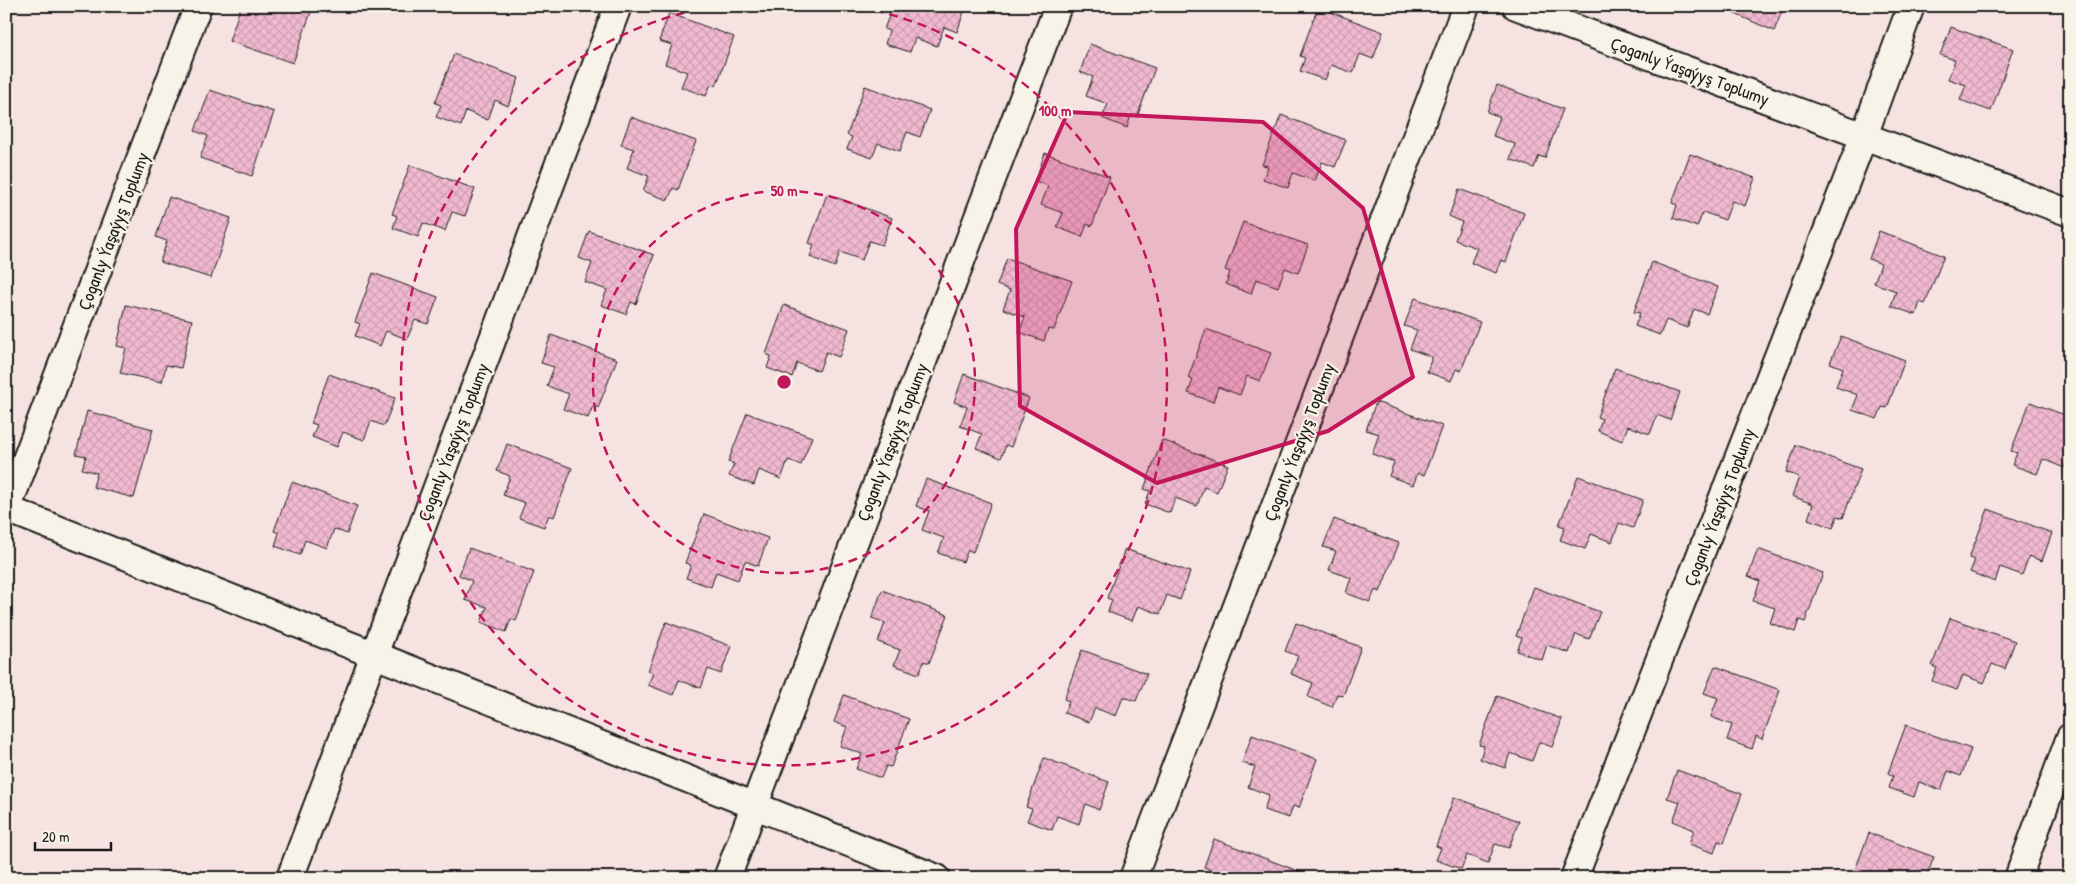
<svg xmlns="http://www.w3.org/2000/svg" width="2076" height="884" font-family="'Patrick Hand',sans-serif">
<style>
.building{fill:url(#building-cross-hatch);stroke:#1c1c1c}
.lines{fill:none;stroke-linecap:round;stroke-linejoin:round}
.street-casing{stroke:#1c1c1c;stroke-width:30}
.street{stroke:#f7f3e8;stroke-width:26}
.marked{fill:#c2185b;fill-opacity:0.2;stroke:#c2185b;stroke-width:4;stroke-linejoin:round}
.ring{fill:none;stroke:#c2185b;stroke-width:2.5;stroke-dasharray:9 6}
.labels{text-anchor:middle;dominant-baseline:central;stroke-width:4.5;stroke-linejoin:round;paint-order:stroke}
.street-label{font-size:18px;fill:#1c1c1c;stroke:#f7f3e8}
.centre{fill:#c2185b;stroke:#f7f3e8;stroke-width:2.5}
.ring-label{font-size:15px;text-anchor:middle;font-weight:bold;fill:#c2185b;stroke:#f7f3e8;stroke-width:4.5;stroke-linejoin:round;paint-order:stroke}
</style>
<defs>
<pattern id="building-cross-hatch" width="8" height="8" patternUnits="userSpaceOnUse" patternTransform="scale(1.25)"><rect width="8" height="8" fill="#f1b9d0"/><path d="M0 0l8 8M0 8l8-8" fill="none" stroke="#ce9eb2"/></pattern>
</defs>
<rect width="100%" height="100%" fill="#f5e2e1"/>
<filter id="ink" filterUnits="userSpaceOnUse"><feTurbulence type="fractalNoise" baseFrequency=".02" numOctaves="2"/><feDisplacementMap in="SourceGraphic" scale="10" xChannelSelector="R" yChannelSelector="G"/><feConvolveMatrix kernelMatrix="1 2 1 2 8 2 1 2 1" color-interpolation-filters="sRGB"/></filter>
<g filter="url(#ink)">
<!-- building -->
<g class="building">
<polygon points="241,6 313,6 293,63 229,41"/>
<polygon points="893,6 966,6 957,32 944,27 937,46 915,38 910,52 885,44 889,31 884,29"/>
<polygon points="1717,6 1784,6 1774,31"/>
<polygon points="1318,7 1383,32 1373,59 1360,54 1353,73 1331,65 1325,80 1300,71 1305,58 1300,56"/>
<polygon points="669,13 734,37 716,86 711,84 706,96 681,87 687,72 665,64 672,45 659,41"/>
<polygon points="1951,27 2013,49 1991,111 1960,100 1966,85 1948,79 1955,60 1940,55"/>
<polygon points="1090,44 1155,68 1137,117 1131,115 1127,128 1102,118 1108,104 1086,96 1093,77 1080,72"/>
<polygon points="454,54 519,78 508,106 495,100 488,120 466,111 461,126 436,117 441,105 435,103"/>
<polygon points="1497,85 1563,109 1545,158 1539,156 1534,168 1510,159 1515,144 1493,136 1500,117 1487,112"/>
<polygon points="865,86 930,110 920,137 907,132 900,151 878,143 872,158 847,149 852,137 847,135"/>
<polygon points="210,90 274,112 252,176 200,158 208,136 195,131"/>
<polygon points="1281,115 1346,140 1335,167 1322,162 1315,181 1293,173 1288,188 1263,179 1268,166 1262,165"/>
<polygon points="631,117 696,141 678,190 673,188 668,200 643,191 649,176 627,168 634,149 621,145"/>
<polygon points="1045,153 1110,177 1092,226 1087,224 1082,237 1057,227 1063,213 1041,205 1048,186 1035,181"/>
<polygon points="1690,154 1755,178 1745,206 1732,201 1725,220 1703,212 1697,227 1673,218 1677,205 1672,203"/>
<polygon points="410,165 475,189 465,216 452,212 445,231 423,223 418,237 393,228 397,216 392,214"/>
<polygon points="1459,189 1524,213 1506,262 1501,260 1496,273 1471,263 1477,248 1455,240 1462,222 1449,216"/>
<polygon points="827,194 892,218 882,245 869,241 862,260 840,252 835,267 810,257 814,245 809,243"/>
<polygon points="169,197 231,218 211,278 160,262 167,241 156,237"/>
<polygon points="1243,222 1308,245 1298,273 1285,268 1278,287 1256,279 1251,294 1226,284 1230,272 1225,270"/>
<polygon points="589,231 654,255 636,304 631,302 626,314 601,305 607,290 585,282 592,263 579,258"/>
<polygon points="1879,231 1944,256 1925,304 1920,302 1916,315 1891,306 1896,291 1874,283 1881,264 1869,259"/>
<polygon points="1007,258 1072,281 1054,330 1048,329 1044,341 1019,332 1025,317 1003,309 1010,290 997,285"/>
<polygon points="1652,262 1718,287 1707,314 1694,309 1687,328 1666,320 1660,335 1635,326 1640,313 1634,312"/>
<polygon points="373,273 438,297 428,324 415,320 407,339 386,331 380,346 355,336 360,324 355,322"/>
<polygon points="1415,298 1480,322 1461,371 1456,369 1451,381 1427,372 1432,357 1410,349 1417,330 1404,326"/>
<polygon points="126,305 192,320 181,368 166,365 162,382 120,373 126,348 117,346"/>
<polygon points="784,305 849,329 839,357 826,352 819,371 797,363 792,377 767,368 771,356 766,354"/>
<polygon points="1206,329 1271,353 1260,381 1247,376 1240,395 1218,387 1213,402 1188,393 1193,380 1188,378"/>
<polygon points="551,335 617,359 598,408 593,406 588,418 563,409 569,394 547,386 554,367 541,363"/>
<polygon points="1841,336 1905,360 1887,408 1882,407 1877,419 1852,410 1858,395 1836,387 1843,368 1830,363"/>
<polygon points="1615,368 1680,392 1670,420 1657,415 1650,434 1628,426 1622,441 1598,431 1602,419 1597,417"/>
<polygon points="329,374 395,398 384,426 371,421 364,440 343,432 337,447 312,437 317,425 311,423"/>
<polygon points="964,374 1029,398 1011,447 1006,445 1001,458 976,448 982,434 960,426 967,407 954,402"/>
<polygon points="1376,402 1442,426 1424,475 1418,473 1413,485 1389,476 1394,462 1372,454 1379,434 1366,430"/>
<polygon points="2030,402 2070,417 2070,452 2064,468 2043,459 2037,474 2012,465 2017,453 2011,451"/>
<polygon points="87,411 153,429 134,498 93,487 97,473 82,469 86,456 76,454"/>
<polygon points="747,413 812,437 801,465 788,460 781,479 759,470 754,485 729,476 734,464 728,462"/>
<polygon points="1162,440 1228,465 1217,492 1204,487 1197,506 1175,498 1170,513 1145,504 1150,491 1144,489"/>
<polygon points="507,444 572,468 554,517 549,515 544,527 519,518 525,503 503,495 510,476 497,471"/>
<polygon points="1796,445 1861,469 1843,518 1837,516 1833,528 1808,519 1813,504 1792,496 1799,477 1786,472"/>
<polygon points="1578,476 1643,500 1633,528 1619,523 1612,542 1591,534 1585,549 1560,540 1565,527 1559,525"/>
<polygon points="926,479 991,503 973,552 968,550 963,562 938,553 944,538 922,530 929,511 916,506"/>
<polygon points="292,482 357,506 347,534 334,529 327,548 305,540 300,555 275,546 279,533 274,531"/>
<polygon points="1988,509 2052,533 2042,561 2029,556 2022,575 2000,567 1995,582 1970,572 1975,560 1969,558"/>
<polygon points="704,514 768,538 758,566 745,561 738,580 716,572 711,587 686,578 691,565 685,563"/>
<polygon points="1334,519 1399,543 1380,592 1375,590 1370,602 1346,593 1351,578 1329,570 1336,551 1323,547"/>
<polygon points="469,548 534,572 516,621 511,619 506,632 481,622 487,607 465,600 472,581 459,575"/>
<polygon points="1125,549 1190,572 1180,600 1167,595 1160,614 1138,606 1132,621 1108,612 1112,600 1107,598"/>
<polygon points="1758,549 1823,573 1805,622 1799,620 1795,632 1770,623 1775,608 1753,601 1760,581 1748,576"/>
<polygon points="1534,587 1600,612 1589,639 1576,634 1569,653 1547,645 1542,660 1517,651 1522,638 1516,636"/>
<polygon points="882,590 948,615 929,663 924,661 919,674 894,665 900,650 878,642 885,623 872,618"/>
<polygon points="1950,618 2015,641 2005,669 1992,664 1984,683 1963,675 1957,690 1932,681 1937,668 1932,666"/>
<polygon points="666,622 731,646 721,674 708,669 701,688 679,680 673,695 648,685 653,673 648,671"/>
<polygon points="1296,623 1361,647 1343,696 1337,694 1332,707 1308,697 1313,683 1291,674 1298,656 1285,651"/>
<polygon points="1082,650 1147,674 1136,701 1123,697 1116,716 1095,708 1089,722 1064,713 1069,701 1064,699"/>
<polygon points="1715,666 1780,690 1762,739 1756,736 1752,749 1727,740 1732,725 1711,717 1718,698 1704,693"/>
<polygon points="844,695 909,719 891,767 886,766 881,778 856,769 862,754 840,746 847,727 834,722"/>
<polygon points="1497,696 1562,719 1552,747 1539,742 1532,761 1510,753 1505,768 1480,759 1484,746 1479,745"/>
<polygon points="1906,725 1971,749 1961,776 1948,771 1941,790 1919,782 1914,797 1889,788 1893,776 1888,773"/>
<polygon points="1252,735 1317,759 1299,808 1293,806 1289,818 1264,810 1269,795 1248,787 1255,767 1242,763"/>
<polygon points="1044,758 1109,782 1099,810 1086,804 1079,824 1057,816 1052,830 1027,821 1032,809 1026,807"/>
<polygon points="1677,770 1742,794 1724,843 1718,841 1714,853 1689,844 1694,830 1673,821 1680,802 1667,798"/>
<polygon points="1454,797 1519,821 1509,848 1495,844 1488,863 1467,855 1461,869 1436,860 1441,848 1436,846"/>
<polygon points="1869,833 1934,857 1926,878 1852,878"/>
<polygon points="1214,839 1311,876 1311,878 1214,878 1216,872 1204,867"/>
</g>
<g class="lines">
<defs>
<g id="street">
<polyline points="1516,6 2070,213"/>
<polyline points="7,509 937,878"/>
<polyline points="6,512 198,6"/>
<polyline points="290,878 618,6"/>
<polyline points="727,878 1058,6"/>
<polyline points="1133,878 1466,6"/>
<polyline points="1574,878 1864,136 1911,6"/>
<polyline points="2018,878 2070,737"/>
</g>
</defs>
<!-- street casing -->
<use href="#street" class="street-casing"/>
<!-- street -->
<use href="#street" class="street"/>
</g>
</g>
<!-- marked area -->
<path class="marked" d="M1068 112 1263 122 1363 208 1413 377 1328 431 1157 483 1020 406 1016 229Z"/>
<!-- distance rings -->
<g class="ring">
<circle cx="784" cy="382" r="191"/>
<path d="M860 7A383 383 0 1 1 708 7"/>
</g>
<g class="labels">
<!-- street labels -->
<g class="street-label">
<text transform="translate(1690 71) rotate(20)">Çoganly Ýaşaýyş Toplumy</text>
<text transform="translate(113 231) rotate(-69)">Çoganly Ýaşaýyş Toplumy</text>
<text transform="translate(453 442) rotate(-69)">Çoganly Ýaşaýyş Toplumy</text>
<text transform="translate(892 442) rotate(-69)">Çoganly Ýaşaýyş Toplumy</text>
<text transform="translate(1299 442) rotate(-69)">Çoganly Ýaşaýyş Toplumy</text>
<text transform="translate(1719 507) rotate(-69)">Çoganly Ýaşaýyş Toplumy</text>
</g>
</g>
<circle cx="784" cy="382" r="8" class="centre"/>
<g class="ring-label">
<text x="1055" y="116">100 m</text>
<text x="784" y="196">50 m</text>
</g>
<!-- margin -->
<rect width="2076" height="884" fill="none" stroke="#f7f3e8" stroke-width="25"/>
<rect x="12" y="12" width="2051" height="859" fill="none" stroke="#1c1c1c" stroke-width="2" filter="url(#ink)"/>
<!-- scale -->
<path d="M35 842v8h76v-8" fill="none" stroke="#1c1c1c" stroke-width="2.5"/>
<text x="42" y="842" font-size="15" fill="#1c1c1c" stroke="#f7f3e8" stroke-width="4" paint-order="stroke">20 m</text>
</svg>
